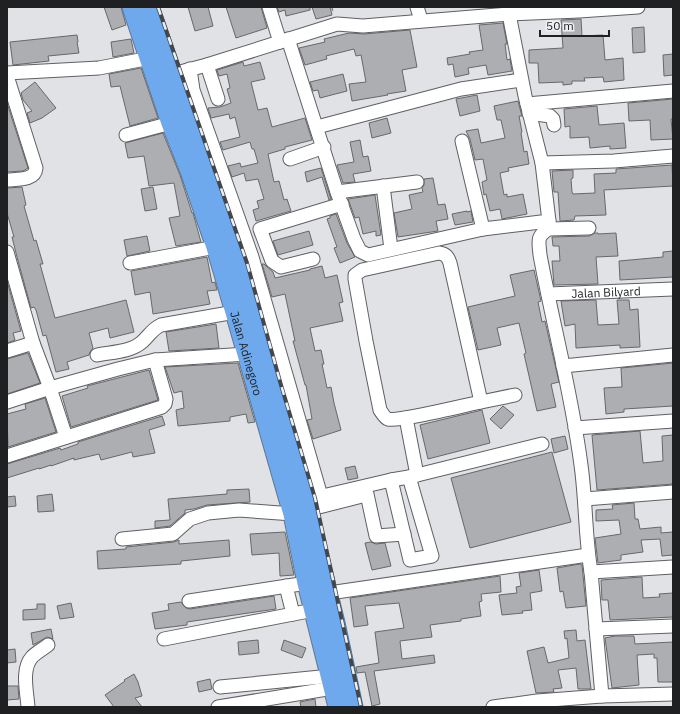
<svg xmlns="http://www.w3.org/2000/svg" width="680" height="714" font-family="'IBM Plex Sans',sans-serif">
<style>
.building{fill:#acaeb1;stroke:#66686b}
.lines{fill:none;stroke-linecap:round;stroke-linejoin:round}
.minor-casing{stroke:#5e6063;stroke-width:15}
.highway-casing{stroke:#5279a5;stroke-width:21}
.path{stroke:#7f8183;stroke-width:1.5;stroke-dasharray:4 2;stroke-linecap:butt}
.minor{stroke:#fff;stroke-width:13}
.highway{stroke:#6da9ec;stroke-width:19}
.rail-casing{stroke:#454648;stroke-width:4}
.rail{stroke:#edf0f3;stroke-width:2.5;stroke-dasharray:8;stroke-linecap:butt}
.labels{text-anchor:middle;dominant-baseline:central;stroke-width:3;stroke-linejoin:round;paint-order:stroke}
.street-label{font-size:12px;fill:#1f2021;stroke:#edf0f3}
</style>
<rect width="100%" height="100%" fill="#e0e2e6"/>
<!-- building -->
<g class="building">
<polygon points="104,7 121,7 126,25 112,30"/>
<polygon points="188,7 208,7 213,26 195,31"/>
<polygon points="226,7 261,7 267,28 236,38"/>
<polygon points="277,7 310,7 310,10 286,16 285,10 279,12"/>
<polygon points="312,7 330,7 332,15 316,19"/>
<polygon points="581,19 582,36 603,35 605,60 623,58 624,80 604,82 603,77 584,78 585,81 572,81 572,84 563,85 563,82 539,83 538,63 529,63 529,50 563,48 561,20"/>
<polygon points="503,23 507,44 505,44 507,60 510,59 512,71 488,75 486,65 468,68 469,74 455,77 453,64 448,65 447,58 470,54 469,52 483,50 479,25"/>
<polygon points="644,27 645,52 633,53 632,28"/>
<polygon points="410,30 417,67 402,70 406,91 387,94 388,95 352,101 349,84 366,82 361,55 356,56 354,49 326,56 327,59 305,65 299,48 325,42 324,39 349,33 364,34"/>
<polygon points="77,35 78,42 77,42 79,53 48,56 49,61 13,65 10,42"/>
<polygon points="131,39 134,53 113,57 111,42"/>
<polygon points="673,54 673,75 664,76 663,55"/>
<polygon points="243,62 244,66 260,62 265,79 251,82 258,110 267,108 272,127 305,118 312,140 285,147 285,149 268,154 274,182 279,181 284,200 287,199 291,211 256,221 253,210 259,208 257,201 264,199 258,179 246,181 244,173 232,177 228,166 240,163 241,167 258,163 254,149 252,149 250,142 223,150 220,142 240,137 235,117 230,119 229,114 211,118 208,108 220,107 231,103 227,89 230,88 227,74 219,76 217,70"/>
<polygon points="141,68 158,118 130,126 120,86 111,87 109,74"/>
<polygon points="343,74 347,91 320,98 318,90 313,91 310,82"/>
<polygon points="35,82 56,108 42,118 30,123 27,113 32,111 23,100 21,93"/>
<polygon points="477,95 480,111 460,116 456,99"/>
<polygon points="673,99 673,119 671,119 673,139 651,140 650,120 629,121 628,103"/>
<polygon points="518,101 522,116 519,116 522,132 521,133 524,152 527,151 529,164 508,168 509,171 500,173 504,195 507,194 507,197 523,194 527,214 502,219 500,209 490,211 486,194 484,195 482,182 487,180 483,159 475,160 470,139 466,131 478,129 481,143 505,138 501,120 497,120 494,106"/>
<polygon points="7,103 28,168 23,171 7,172"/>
<polygon points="597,106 599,125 624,123 626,148 610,149 610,146 590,148 589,137 570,138 570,126 565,127 564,109"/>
<polygon points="387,118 391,133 372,138 369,123"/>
<polygon points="163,133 180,175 192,213 193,213 196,224 201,242 176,246 169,218 180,216 174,183 149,186 144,156 128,158 125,143"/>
<polygon points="360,140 363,157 368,156 371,171 353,174 355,182 343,183 337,165 354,162 350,142"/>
<polygon points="672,165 673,186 604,190 606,215 575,216 574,220 560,221 558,192 554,192 552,171 573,170 573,178 571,179 572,192 573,194 595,193 594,174 616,173 616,169"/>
<polygon points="321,168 331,199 329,200 322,177 307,182 305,172"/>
<polygon points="433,178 438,205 445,204 448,219 436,221 438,231 398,237 394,213 412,209 409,195 423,192 422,188 424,185 424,179"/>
<polygon points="22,187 26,205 24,206 34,241 36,240 43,264 40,264 55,318 126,300 134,332 110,338 108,328 89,333 93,348 90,352 89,355 67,362 69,369 56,372 46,335 43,336 36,310 34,307 31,308 17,257 12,237 14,237 7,213 7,188"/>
<polygon points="153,187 157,209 145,211 141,189"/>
<polygon points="375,195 381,235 376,236 376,231 363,234 359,217 355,218 348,199"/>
<polygon points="467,211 467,212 471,211 473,222 455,225 452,214"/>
<polygon points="336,214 347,243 355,257 340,263 334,248 337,247 327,219 330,218 330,216"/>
<polygon points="309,231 313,245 278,255 273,241"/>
<polygon points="595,233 598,233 598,234 616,233 618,256 596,257 598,284 554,285 552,261 560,261 559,246 553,246 552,237 589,236"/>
<polygon points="147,236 150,251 127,256 124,240"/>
<polygon points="673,251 673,277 620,280 619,261 663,257 663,252"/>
<polygon points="207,257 212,283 215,282 217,290 207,291 210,304 153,314 150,292 135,295 131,271"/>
<polygon points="262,264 264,264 273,272 275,278 310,270 310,269 322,266 325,278 337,275 343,302 339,303 343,321 310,328 315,351 321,350 324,364 322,364 327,388 331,387 334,403 341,430 313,439 307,420 312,419 306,385 305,385 293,341 295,341 285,294 272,297"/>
<polygon points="534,270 541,301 538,302 542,322 545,321 559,382 551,384 556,407 537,411 524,354 526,353 519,323 497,328 501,345 478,350 468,307 515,296 510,275"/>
<polygon points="7,281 21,331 13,333 15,340 7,343"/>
<polygon points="596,300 598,325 619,324 617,300 629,300 630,310 638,309 640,347 620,348 620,345 576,348 575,324 565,326 561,301"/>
<polygon points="216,324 219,348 169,351 166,332"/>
<polygon points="28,353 40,383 7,394 7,359"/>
<polygon points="238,363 255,422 248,423 246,414 230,417 230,421 178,426 176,410 184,408 182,391 174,393 165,367"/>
<polygon points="673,363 673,406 624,409 624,412 606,414 604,388 622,387 621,368"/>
<polygon points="149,370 158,400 71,427 62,396 88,388 87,386"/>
<polygon points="45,398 56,432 8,447 7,414 26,409 25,404"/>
<polygon points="503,406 514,415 501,429 490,419"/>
<polygon points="482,410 490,443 428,459 420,425"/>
<polygon points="162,416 165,425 149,430 155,453 133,457 132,452 101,460 99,454 74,460 74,458 51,466 51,465 39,469 39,468 7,478 7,464 60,448 61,450 78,444 78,442"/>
<polygon points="640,431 643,463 663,461 662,436 673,435 673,484 597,490 592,435"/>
<polygon points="565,436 568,449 554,453 551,439"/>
<polygon points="552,452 571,522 470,548 451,478"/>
<polygon points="355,466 358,478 348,480 345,468"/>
<polygon points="249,489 250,502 207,505 194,509 185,510 185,513 170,526 155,528 155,521 170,520 168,499 227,494 227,490"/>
<polygon points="52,494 54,511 38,512 37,496"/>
<polygon points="15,496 16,506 7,507 7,497"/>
<polygon points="634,503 635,519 638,519 640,529 661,527 661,533 673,532 673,555 662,556 660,539 641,540 643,552 621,555 621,560 598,563 595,538 621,534 619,520 596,521 596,510 613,509 612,505"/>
<polygon points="285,532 294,575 280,576 279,553 252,555 250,534"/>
<polygon points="179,540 179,544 229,540 230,556 181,561 181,564 98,569 97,551 126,549 126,547 174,542"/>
<polygon points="371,542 376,544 385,543 391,566 372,570 365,543"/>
<polygon points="580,564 582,565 586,606 566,608 563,591 560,592 557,568"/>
<polygon points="539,570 542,591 530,593 532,610 522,611 523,613 502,615 499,595 517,593 516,587 521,586 519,573"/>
<polygon points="500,576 501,592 481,594 482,601 479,602 481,616 461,619 461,621 430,625 432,637 400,641 402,659 434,655 435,663 374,671 380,704 372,706 365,672 357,673 356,667 379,663 375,632 404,628 399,603 365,606 368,625 354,627 350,598"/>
<polygon points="642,577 643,598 660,597 659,594 673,593 673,617 610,620 608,600 602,600 601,580"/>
<polygon points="274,596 276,609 187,622 187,625 155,629 152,613 169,610 168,604 181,602 186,608 190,609"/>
<polygon points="71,603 74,617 60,619 57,606"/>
<polygon points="37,604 45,604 45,619 23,620 23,610 37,609"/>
<polygon points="51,629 53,639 47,637 33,645 31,633"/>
<polygon points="576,630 577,641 585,640 591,689 578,689 576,668 558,670 562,688 553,689 554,692 536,693 527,651 544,647 548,663 569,658 567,638 565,639 564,631"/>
<polygon points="615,636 634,636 635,644 673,642 673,682 658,682 657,658 654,658 654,654 637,655 639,685 612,688 605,638"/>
<polygon points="258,640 259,653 239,655 238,642"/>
<polygon points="284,640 306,648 302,658 281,650"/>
<polygon points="15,649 16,662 7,663 7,650"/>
<polygon points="134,674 138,682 142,696 135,698 142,707 114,707 105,695 125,681 124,680"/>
<polygon points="210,679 212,689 199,692 197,682"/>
<polygon points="7,686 18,686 19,699 7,700"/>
<polygon points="315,699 316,707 301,707 300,702"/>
</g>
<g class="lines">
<defs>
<g id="minor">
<polyline points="269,7 280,42"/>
<polyline points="417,7 421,20"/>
<polyline points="288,39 337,192 354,239 360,251 368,255 483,229 549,221 542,163 525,96 509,14"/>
<polyline points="207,65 218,99"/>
<polyline points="190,69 193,90 252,257 321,496"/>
<polyline points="7,73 99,68 150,58"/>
<polyline points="173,75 180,72 207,65 337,24 363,26 509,14 579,11 638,7"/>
<path d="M7 76 36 168C35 181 17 179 7 180"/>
<polyline points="527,104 673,91"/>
<polyline points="529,113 550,116 553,119 554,125"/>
<polyline points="317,127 461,89 521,80"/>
<polyline points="126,135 171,123"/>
<polyline points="462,141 483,229"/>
<polyline points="290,159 324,147"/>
<polyline points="542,163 614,161 673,156"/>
<polyline points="383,186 391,249"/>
<polyline points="337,192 417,182"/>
<path d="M549 221 548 229C536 237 539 242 540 255 553 325 572 395 581 465 586 500 585 536 591 572L602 696"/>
<polyline points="548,229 589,228"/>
<polyline points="7,252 33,343 50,388 66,437"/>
<path d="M439 253C446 254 448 257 450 263L481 402C466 405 398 422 388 419 385 418 382 413 380 410L366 341 355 279V275L362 270Z"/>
<polyline points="313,259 281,267 272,261 260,229 342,204"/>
<polyline points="130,263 216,247"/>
<path id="s1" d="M548 294 673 289"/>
<polyline points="7,351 33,343"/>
<path d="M97 355C111 352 131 352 142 342 149 336 152 329 161 325L235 312"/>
<polyline points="563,366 673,355"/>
<polyline points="7,402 50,388 118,369 155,360 247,354"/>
<polyline points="481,402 515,395"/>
<polyline points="406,418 417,475"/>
<polyline points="575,428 673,421"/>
<polyline points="7,456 162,407 165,404 166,399 155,360"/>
<polyline points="391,480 410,560 432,556 409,477"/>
<polyline points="367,494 376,536 404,534"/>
<polyline points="314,498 391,480 409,477 542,444"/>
<polyline points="585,499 673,492"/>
<polyline points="307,510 366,495"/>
<polyline points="122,539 173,534 190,519 208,513 239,510 293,514"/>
<polyline points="591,572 673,567"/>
<polyline points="286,586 293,614"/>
<polyline points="327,591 336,592 588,555"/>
<polyline points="189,601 307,583"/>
<polyline points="596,629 673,626"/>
<polyline points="164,639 314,610"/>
<polyline points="220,687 331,676"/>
<path d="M28 707C27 692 21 669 32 657 37 652 43 649 48 645"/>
<polyline points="218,707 333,688"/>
<polyline points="493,707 537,701 602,696 673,694"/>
</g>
<g id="highway">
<path id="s2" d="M132 7 171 123 190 171 216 247 235 312 293 514 307 583 338 707"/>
<polyline points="149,7 227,234 262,351 305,501 335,623 353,707"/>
</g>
</defs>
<!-- minor casing -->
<use href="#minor" class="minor-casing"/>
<!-- highway casing -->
<use href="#highway" class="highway-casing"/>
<!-- path -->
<polyline class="path" points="332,7 333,13"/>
<!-- minor -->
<use href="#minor" class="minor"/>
<!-- highway -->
<use href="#highway" class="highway"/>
<defs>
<polyline id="rail" points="158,7 247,263 281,385 315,498 361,707"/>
</defs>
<!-- rail casing -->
<use href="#rail" class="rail-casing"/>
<!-- rail -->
<use href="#rail" class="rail"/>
</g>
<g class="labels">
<!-- street labels -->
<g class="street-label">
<text stroke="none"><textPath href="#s1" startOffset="58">Jalan Bilyard</textPath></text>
<text stroke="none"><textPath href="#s2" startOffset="365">Jalan Adinegoro</textPath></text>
</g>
</g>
<!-- border -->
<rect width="680" height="714" fill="none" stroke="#1f2021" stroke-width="16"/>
<!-- scale -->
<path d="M540 30v6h69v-6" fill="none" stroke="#1f2021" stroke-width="2"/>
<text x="546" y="30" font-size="12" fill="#1f2021" stroke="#edf0f3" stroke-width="3" paint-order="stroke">50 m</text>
</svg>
